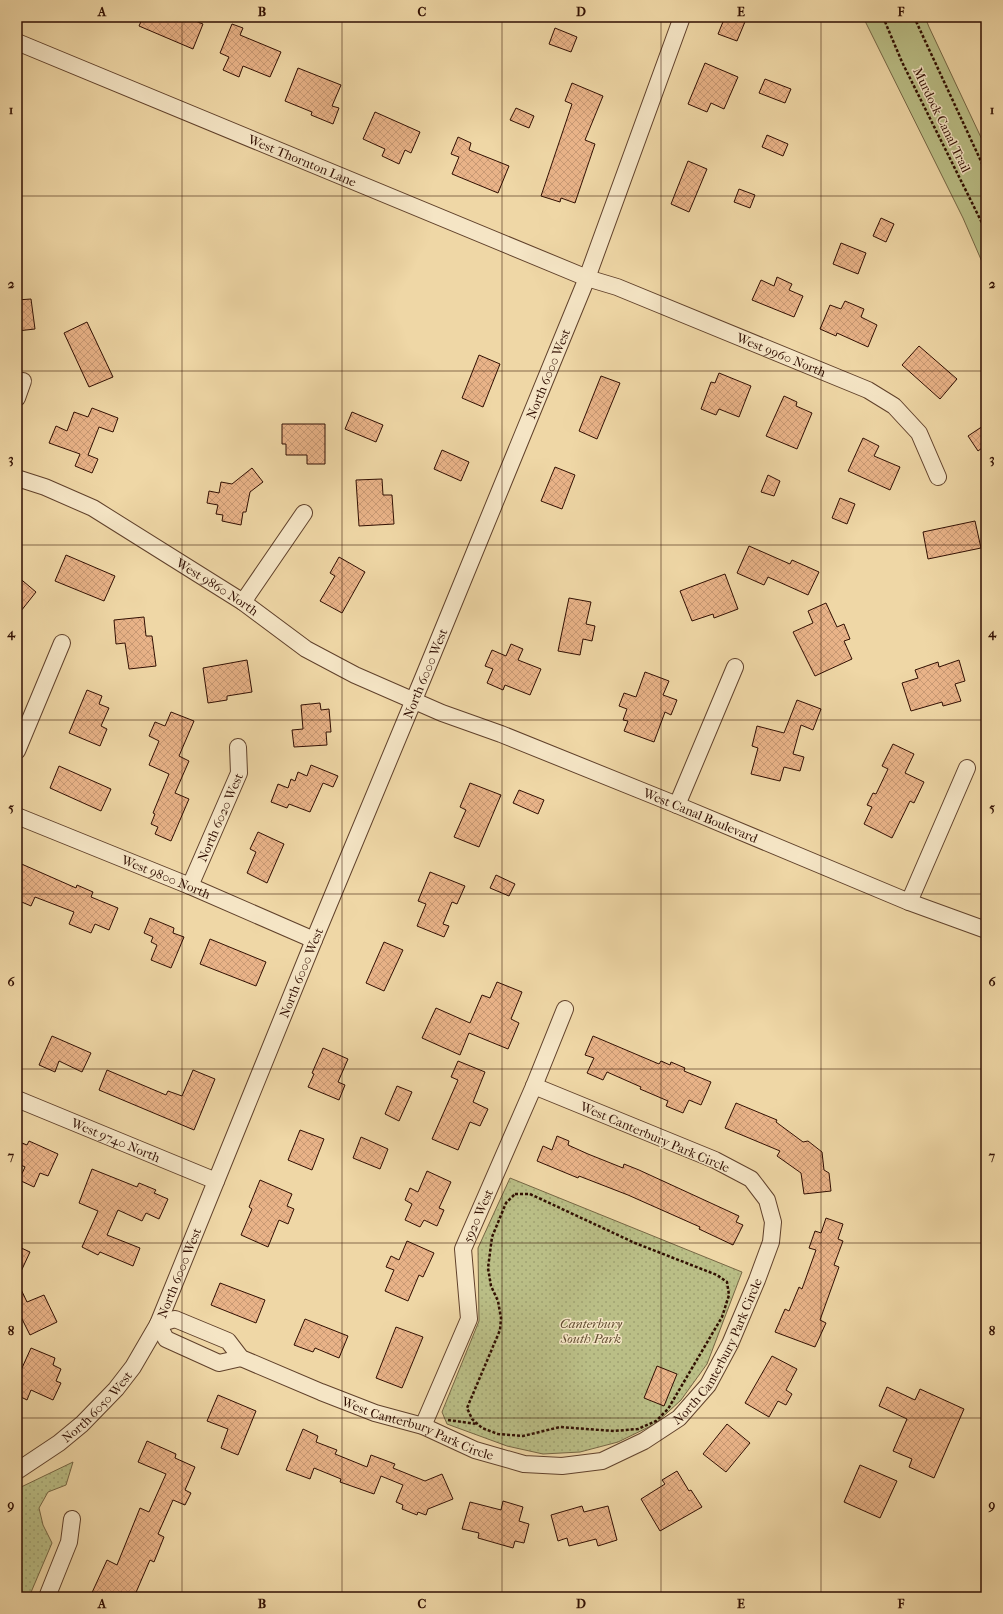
<svg xmlns="http://www.w3.org/2000/svg" width="1003" height="1614" font-family="'IM FELL French Canon',serif">
<style>
.green{fill:#babe86;stroke:#766644}
.park{fill:url(#park-dots);stroke:#766644}
.building{fill:url(#building-cross-hatch);stroke:#310f02}
.lines{fill:none;stroke-linecap:round;stroke-linejoin:round}
.minor-casing{stroke:#60412b;stroke-width:18}
.path{stroke:#310f02;stroke-width:2.5;stroke-dasharray:3 2;stroke-linecap:butt}
.minor{stroke:#f5e5c5;stroke-width:16}
.grid{fill:none;stroke:#310f02;stroke-width:1;stroke-opacity:0.55}
.labels{text-anchor:middle;dominant-baseline:central;stroke-width:3;stroke-linejoin:round;paint-order:stroke}
.street-label{font-size:13px;fill:#310f02;stroke:#f5e5c5}
.park-label{font-size:13px;font-style:italic;fill:#614c30;stroke:#f5e5c5}
.neatline{fill:none;stroke:#310f02;stroke-width:1.5}
.grid-label{font-size:13px;text-anchor:middle;font-weight:bold;fill:#310f02}
</style>
<defs>
<pattern id="park-dots" width="8" height="8" patternUnits="userSpaceOnUse"><rect width="8" height="8" fill="#babe86"/><path d="M2 2h.1M6 6h.1" fill="none" stroke="#a0a272" stroke-width="1.8" stroke-linecap="round"/></pattern>
<pattern id="building-cross-hatch" width="8" height="8" patternUnits="userSpaceOnUse"><rect width="8" height="8" fill="#e9b388"/><path d="M0 0l8 8M0 8l8-8" fill="none" stroke="#c89974"/></pattern>
</defs>
<rect width="100%" height="100%" fill="#efd7a6"/>
<filter id="stains"><feTurbulence type="fractalNoise" baseFrequency=".005" numOctaves="4"/><feColorMatrix values="0 0 0 0 .2 0 0 0 0 .09 0 0 0 0 .02 0 0 0 .5 -.17"/></filter>
<radialGradient id="worn" r=".72"><stop offset=".6" stop-color="#630" stop-opacity="0"/><stop offset="1" stop-color="#630" stop-opacity=".3"/></radialGradient>
<!-- green -->
<polygon class="green" points="863,17 925,17 929,27 986,148 986,271 963,218"/>
<!-- park -->
<g class="park">
<polygon points="510,1178 742,1272 707,1364 681,1400 655,1424 618,1442 580,1452 543,1454 507,1446 447,1424 442,1412 479,1321 478,1248"/>
<polygon points="73,1462 66,1485 48,1492 39,1508 43,1525 52,1543 29,1597 17,1597 17,1489"/>
</g>
<!-- building -->
<g class="building">
<polygon points="143,17 185,17 203,24 193,49 139,26"/>
<polygon points="725,17 747,17 737,41 718,34"/>
<polygon points="232,24 243,28 240,35 281,52 270,77 243,66 239,77 223,70 229,57 220,53"/>
<polygon points="555,28 577,37 571,52 549,44"/>
<polygon points="705,63 738,77 724,109 711,103 707,112 688,104"/>
<polygon points="298,68 341,85 332,106 339,108 333,124 311,115 312,112 285,101"/>
<polygon points="765,79 791,89 785,103 759,93"/>
<polygon points="572,83 603,96 585,140 595,144 575,203 561,198 560,202 541,196 572,104 565,101"/>
<polygon points="516,108 534,116 529,128 510,120"/>
<polygon points="375,112 420,132 411,153 405,150 399,164 382,156 385,149 363,139"/>
<polygon points="767,135 788,144 783,156 762,147"/>
<polygon points="458,137 471,143 469,150 509,166 498,193 452,174 459,157 451,154"/>
<polygon points="688,161 707,169 689,212 671,204"/>
<polygon points="739,189 755,195 750,208 734,202"/>
<polygon points="881,218 894,224 886,242 873,236"/>
<polygon points="841,243 866,253 858,274 833,264"/>
<polygon points="777,277 792,284 789,290 803,296 794,317 752,300 761,280 774,286"/>
<polygon points="31,299 35,329 17,331 17,300"/>
<polygon points="845,301 864,309 861,317 877,325 868,347 837,333 836,336 820,329 830,305 841,309"/>
<polygon points="87,322 113,377 89,387 64,333"/>
<polygon points="919,346 957,379 940,399 902,365"/>
<polygon points="479,355 500,364 483,407 462,398"/>
<polygon points="719,373 751,386 739,417 719,409 716,415 701,409 711,382 715,383"/>
<polygon points="601,376 620,383 597,439 579,431"/>
<polygon points="784,396 797,402 796,406 812,413 797,449 766,436"/>
<polygon points="92,408 118,418 113,432 99,427 88,455 98,459 92,473 75,466 80,454 49,443 56,426 67,431 74,412 88,417"/>
<polygon points="352,412 383,425 376,442 345,429"/>
<polygon points="282,424 325,424 325,464 307,464 307,455 286,455 286,444 282,444"/>
<polygon points="986,424 986,445 978,451 968,436"/>
<polygon points="863,438 879,446 874,456 900,467 890,490 848,471"/>
<polygon points="442,450 469,462 461,481 434,469"/>
<polygon points="555,467 575,475 562,509 541,501"/>
<polygon points="252,468 263,482 250,492 246,512 243,512 241,525 222,521 223,515 216,514 218,505 207,503 209,491 219,493 221,482 232,484"/>
<polygon points="768,475 780,481 774,496 761,492"/>
<polygon points="382,479 383,495 392,495 394,524 359,526 356,480"/>
<polygon points="840,498 855,504 847,524 832,518"/>
<polygon points="975,521 981,548 928,559 923,532"/>
<polygon points="749,546 790,564 792,560 819,572 808,595 768,577 764,585 737,573"/>
<polygon points="66,555 115,576 104,601 55,581"/>
<polygon points="339,557 365,572 342,613 320,601 335,576 330,573"/>
<polygon points="725,574 738,609 714,618 713,614 692,621 680,591"/>
<polygon points="17,576 36,592 17,616"/>
<polygon points="569,598 591,602 586,624 595,626 592,641 583,639 580,655 558,651"/>
<polygon points="826,603 837,627 844,624 850,639 844,641 852,659 815,676 793,632 813,623 808,611"/>
<polygon points="144,617 146,636 152,636 156,666 129,669 125,643 116,644 114,620"/>
<polygon points="511,644 523,649 518,660 541,669 530,695 505,685 503,690 487,683 493,669 485,666 492,650 506,656"/>
<polygon points="247,660 252,692 227,696 227,700 208,703 203,668"/>
<polygon points="959,660 965,681 955,684 961,701 943,706 942,702 911,711 902,683 918,678 915,670 938,662 939,667"/>
<polygon points="645,672 669,681 663,695 677,700 671,715 665,712 654,742 624,731 628,721 623,720 627,709 619,706 624,693 636,697"/>
<polygon points="87,690 102,696 99,704 109,708 101,726 107,729 100,746 69,733"/>
<polygon points="797,700 821,709 813,730 801,725 793,754 804,757 800,771 784,767 780,781 751,774 758,748 752,746 757,726 784,733"/>
<polygon points="320,703 321,710 329,709 331,732 326,732 327,745 294,747 292,730 303,729 301,705"/>
<polygon points="171,712 194,721 179,756 189,761 175,793 189,799 171,841 155,834 158,827 151,824 155,814 153,813 169,774 149,765 159,741 149,736 155,722 165,726"/>
<polygon points="893,744 914,754 905,773 924,782 914,803 910,801 892,838 864,824 872,807 867,805 873,793 876,794 888,769 882,766"/>
<polygon points="311,765 338,776 333,787 323,783 310,812 289,804 287,808 271,802 278,784 288,788 291,779 295,781 298,772 307,776"/>
<polygon points="59,766 111,789 101,811 50,788"/>
<polygon points="470,783 501,795 479,847 454,837 466,810 460,807"/>
<polygon points="519,790 544,800 538,814 513,803"/>
<polygon points="258,832 284,844 267,883 247,873 256,852 250,849"/>
<polygon points="17,862 76,888 77,885 93,892 91,897 118,908 109,930 95,924 91,933 69,924 74,912 35,897 31,906 17,900"/>
<polygon points="430,872 465,886 457,904 452,902 443,924 449,926 444,937 417,926 426,904 418,901"/>
<polygon points="496,875 515,884 509,896 490,888"/>
<polygon points="150,918 174,928 173,933 184,937 171,968 151,960 157,945 151,942 153,937 144,933"/>
<polygon points="210,939 266,962 256,986 200,964"/>
<polygon points="384,942 403,950 384,991 366,983"/>
<polygon points="497,982 522,992 511,1019 519,1023 508,1049 469,1033 460,1055 422,1038 436,1008 470,1023 482,995 490,998"/>
<polygon points="52,1036 91,1053 82,1072 59,1061 55,1072 39,1065"/>
<polygon points="593,1036 659,1064 661,1061 670,1065 671,1062 685,1068 684,1071 711,1082 701,1105 689,1100 683,1113 666,1106 668,1101 640,1089 641,1087 607,1072 603,1080 587,1073 594,1058 585,1055"/>
<polygon points="323,1048 348,1059 338,1082 345,1085 339,1100 308,1087 314,1074 312,1073"/>
<polygon points="458,1061 485,1072 473,1102 488,1109 480,1126 470,1122 458,1150 432,1139 458,1080 451,1077"/>
<polygon points="107,1070 166,1095 168,1091 182,1096 193,1070 215,1079 194,1130 99,1090"/>
<polygon points="397,1086 412,1092 399,1121 385,1114"/>
<polygon points="736,1103 777,1120 776,1122 803,1142 808,1141 822,1152 824,1170 829,1173 831,1191 804,1194 801,1173 777,1156 780,1151 725,1128"/>
<polygon points="300,1130 324,1139 312,1170 288,1160"/>
<polygon points="557,1136 569,1141 568,1145 588,1154 623,1168 624,1164 639,1170 739,1216 736,1222 743,1225 733,1245 699,1229 700,1227 628,1195 579,1176 578,1178 537,1161 543,1146 552,1150"/>
<polygon points="361,1137 388,1149 380,1169 353,1158"/>
<polygon points="17,1141 27,1145 29,1141 58,1154 48,1176 40,1173 34,1187 19,1180 25,1167 17,1163"/>
<polygon points="92,1169 137,1187 139,1183 156,1190 154,1193 168,1199 159,1219 146,1213 142,1221 118,1210 107,1235 140,1248 133,1266 100,1252 98,1255 82,1247 98,1211 79,1203"/>
<polygon points="427,1171 451,1182 439,1208 444,1210 437,1226 424,1220 420,1227 405,1220 412,1204 405,1200 410,1188 418,1192"/>
<polygon points="260,1180 292,1194 287,1206 294,1209 288,1224 279,1220 268,1247 241,1235 252,1209 249,1207"/>
<polygon points="826,1218 843,1224 838,1239 843,1241 834,1265 839,1267 820,1320 826,1323 815,1347 775,1332 785,1309 789,1311 799,1287 802,1289 816,1250 809,1248 815,1231 821,1233"/>
<polygon points="407,1241 434,1253 423,1277 419,1275 408,1301 385,1291 394,1270 386,1267 391,1256 399,1260"/>
<polygon points="17,1246 30,1252 17,1280"/>
<polygon points="17,1281 27,1302 44,1295 57,1322 30,1335 21,1317 17,1319"/>
<polygon points="220,1283 265,1300 256,1323 211,1305"/>
<polygon points="305,1319 348,1336 339,1358 315,1348 313,1352 294,1345"/>
<polygon points="396,1327 423,1337 402,1388 376,1378"/>
<polygon points="31,1348 55,1358 53,1365 61,1369 56,1381 61,1383 53,1400 31,1390 27,1400 17,1395 17,1379"/>
<polygon points="772,1356 797,1369 786,1390 792,1394 786,1405 778,1401 769,1417 745,1403"/>
<polygon points="657,1366 677,1374 664,1406 644,1398"/>
<polygon points="887,1387 915,1400 920,1389 964,1409 934,1478 909,1467 912,1459 893,1451 907,1419 879,1406"/>
<polygon points="218,1395 256,1411 238,1455 221,1448 228,1429 207,1421"/>
<polygon points="727,1424 750,1443 726,1472 703,1454"/>
<polygon points="303,1429 318,1436 316,1442 337,1450 335,1454 367,1467 371,1455 395,1464 393,1468 425,1481 442,1474 453,1499 428,1509 426,1515 418,1512 417,1515 402,1509 403,1505 396,1502 403,1485 381,1476 374,1494 340,1482 341,1479 314,1468 310,1479 286,1470"/>
<polygon points="147,1441 176,1454 175,1458 195,1467 185,1490 191,1493 185,1505 173,1500 158,1534 164,1537 154,1562 150,1560 134,1597 121,1592 119,1597 90,1597 107,1560 117,1565 140,1508 149,1512 166,1474 138,1462"/>
<polygon points="860,1465 897,1481 880,1518 844,1502"/>
<polygon points="677,1471 689,1491 691,1490 702,1507 660,1531 641,1499 665,1484 662,1480"/>
<polygon points="503,1501 523,1507 519,1521 529,1524 524,1543 515,1541 513,1548 478,1538 479,1533 462,1529 470,1502 501,1510"/>
<polygon points="582,1506 584,1512 608,1506 617,1540 598,1546 596,1539 569,1546 567,1538 558,1541 551,1515"/>
</g>
<g class="lines">
<defs>
<g id="minor">
<path id="s1" d="M17 42 587 278 617 287 868 390 894 406 919 433 938 477"/>
<polyline points="17,398 23,381"/>
<path id="s2" d="M17 478 45 487 93 508 243 602 306 649 355 675 442 713 501 734 677 805 909 902 986 930"/>
<polyline points="243,602 304,513"/>
<polyline points="17,751 62,643"/>
<polyline points="677,805 735,667"/>
<path id="s3" d="M17 816 190 886 314 940"/>
<path id="s4" d="M190 886 239 773 238 747"/>
<polyline points="909,902 967,768"/>
<path id="s5" d="M17 1099 216 1181"/>
<path id="s6" d="M158 1324 175 1319 228 1341 241 1358 321 1392 375 1413 423 1426 475 1450 524 1464 562 1466 602 1461 644 1441 679 1418 708 1385 730 1344 757 1280 771 1242 773 1222 767 1200 751 1179 715 1160 534 1086"/>
<polyline points="158,1324 166,1339 219,1363 241,1358"/>
<path id="s7" d="M423 1426 469 1319 463 1249 534 1086 565 1009"/>
<path id="s8" d="M17 1471 59 1443 82 1424 116 1389 133 1367 158 1324 314 940 423 678 587 278 682 17"/>
<polyline points="47,1597 69,1542 72,1519"/>
</g>
</defs>
<!-- minor casing -->
<use href="#minor" class="minor-casing"/>
<!-- path -->
<g class="path">
<polyline points="883,17 902,62 986,231"/>
<polyline points="914,17 986,172"/>
<polygon points="515,1194 530,1194 635,1243 717,1275 727,1282 729,1295 722,1317 668,1409 656,1421 638,1429 614,1431 560,1427 523,1436 498,1434 482,1428 472,1419 467,1408 500,1330 501,1318 498,1301 491,1286 488,1268 492,1237 506,1203"/>
<polyline points="448,1420 477,1424"/>
</g>
<!-- minor -->
<use href="#minor" class="minor"/>
</g>
<!-- grid -->
<path class="grid" d="M182 17V1597M342 17V1597M502 17V1597M661 17V1597M821 17V1597M17 196H986M17 371H986M17 545H986M17 720H986M17 894H986M17 1069H986M17 1243H986M17 1418H986"/>
<g class="labels">
<!-- street labels -->
<g class="street-label">
<text transform="translate(942 120) rotate(64)">Murdock Canal Trail</text>
<text stroke="none"><textPath href="#s1" startOffset="309">West Thornton Lane</textPath></text>
<text stroke="none"><textPath href="#s1" startOffset="826">West 9960 North</textPath></text>
<text stroke="none"><textPath href="#s8" startOffset="1234">North 6000 West</textPath></text>
<text stroke="none"><textPath href="#s2" startOffset="229">West 9860 North</textPath></text>
<text stroke="none"><textPath href="#s8" startOffset="910">North 6000 West</textPath></text>
<text stroke="none"><textPath href="#s2" startOffset="766">West Canal Boulevard</textPath></text>
<text stroke="none"><textPath href="#s4" startOffset="75">North 6020 West</textPath></text>
<text stroke="none"><textPath href="#s3" startOffset="161">West 9800 North</textPath></text>
<text stroke="none"><textPath href="#s8" startOffset="586">North 6000 West</textPath></text>
<text transform="translate(655 1137) rotate(23)">West Canterbury Park Circle</text>
<text stroke="none"><textPath href="#s5" startOffset="107">West 9740 North</textPath></text>
<text stroke="none"><textPath href="#s7" startOffset="223">5920 West</textPath></text>
<text stroke="none"><textPath href="#s8" startOffset="262">North 6000 West</textPath></text>
<text stroke="none"><textPath href="#s6" startOffset="644">North Canterbury Park Circle</textPath></text>
<text stroke="none"><textPath href="#s8" startOffset="103">North 6050 West</textPath></text>
<text stroke="none"><textPath href="#s6" startOffset="287">West Canterbury Park Circle</textPath></text>
</g>
<!-- park labels -->
<g class="park-label">
<text x="591" y="1323">Canterbury<tspan x="591" dy="15">South Park</tspan></text>
</g>
</g>
<!-- margin -->
<rect width="1003" height="1614" fill="none" stroke="#efd7a6" stroke-width="44"/>
<rect x="22" y="22" width="959" height="1570" class="neatline"/>
<g class="grid-label">
<text x="102" y="16">A</text>
<text x="262" y="16">B</text>
<text x="422" y="16">C</text>
<text x="581" y="16">D</text>
<text x="741" y="16">E</text>
<text x="901" y="16">F</text>
<text x="11" y="114">1</text>
<text x="992" y="114">1</text>
<text x="11" y="288">2</text>
<text x="992" y="288">2</text>
<text x="11" y="463">3</text>
<text x="992" y="463">3</text>
<text x="11" y="637">4</text>
<text x="992" y="637">4</text>
<text x="11" y="812">5</text>
<text x="992" y="812">5</text>
<text x="11" y="986">6</text>
<text x="992" y="986">6</text>
<text x="11" y="1160">7</text>
<text x="992" y="1160">7</text>
<text x="11" y="1335">8</text>
<text x="992" y="1335">8</text>
<text x="11" y="1509">9</text>
<text x="992" y="1509">9</text>
<text x="102" y="1608">A</text>
<text x="262" y="1608">B</text>
<text x="422" y="1608">C</text>
<text x="581" y="1608">D</text>
<text x="741" y="1608">E</text>
<text x="901" y="1608">F</text>
</g>
<rect width="100%" height="100%" filter="url(#stains)"/>
<rect width="100%" height="100%" fill="url(#worn)"/>
</svg>
